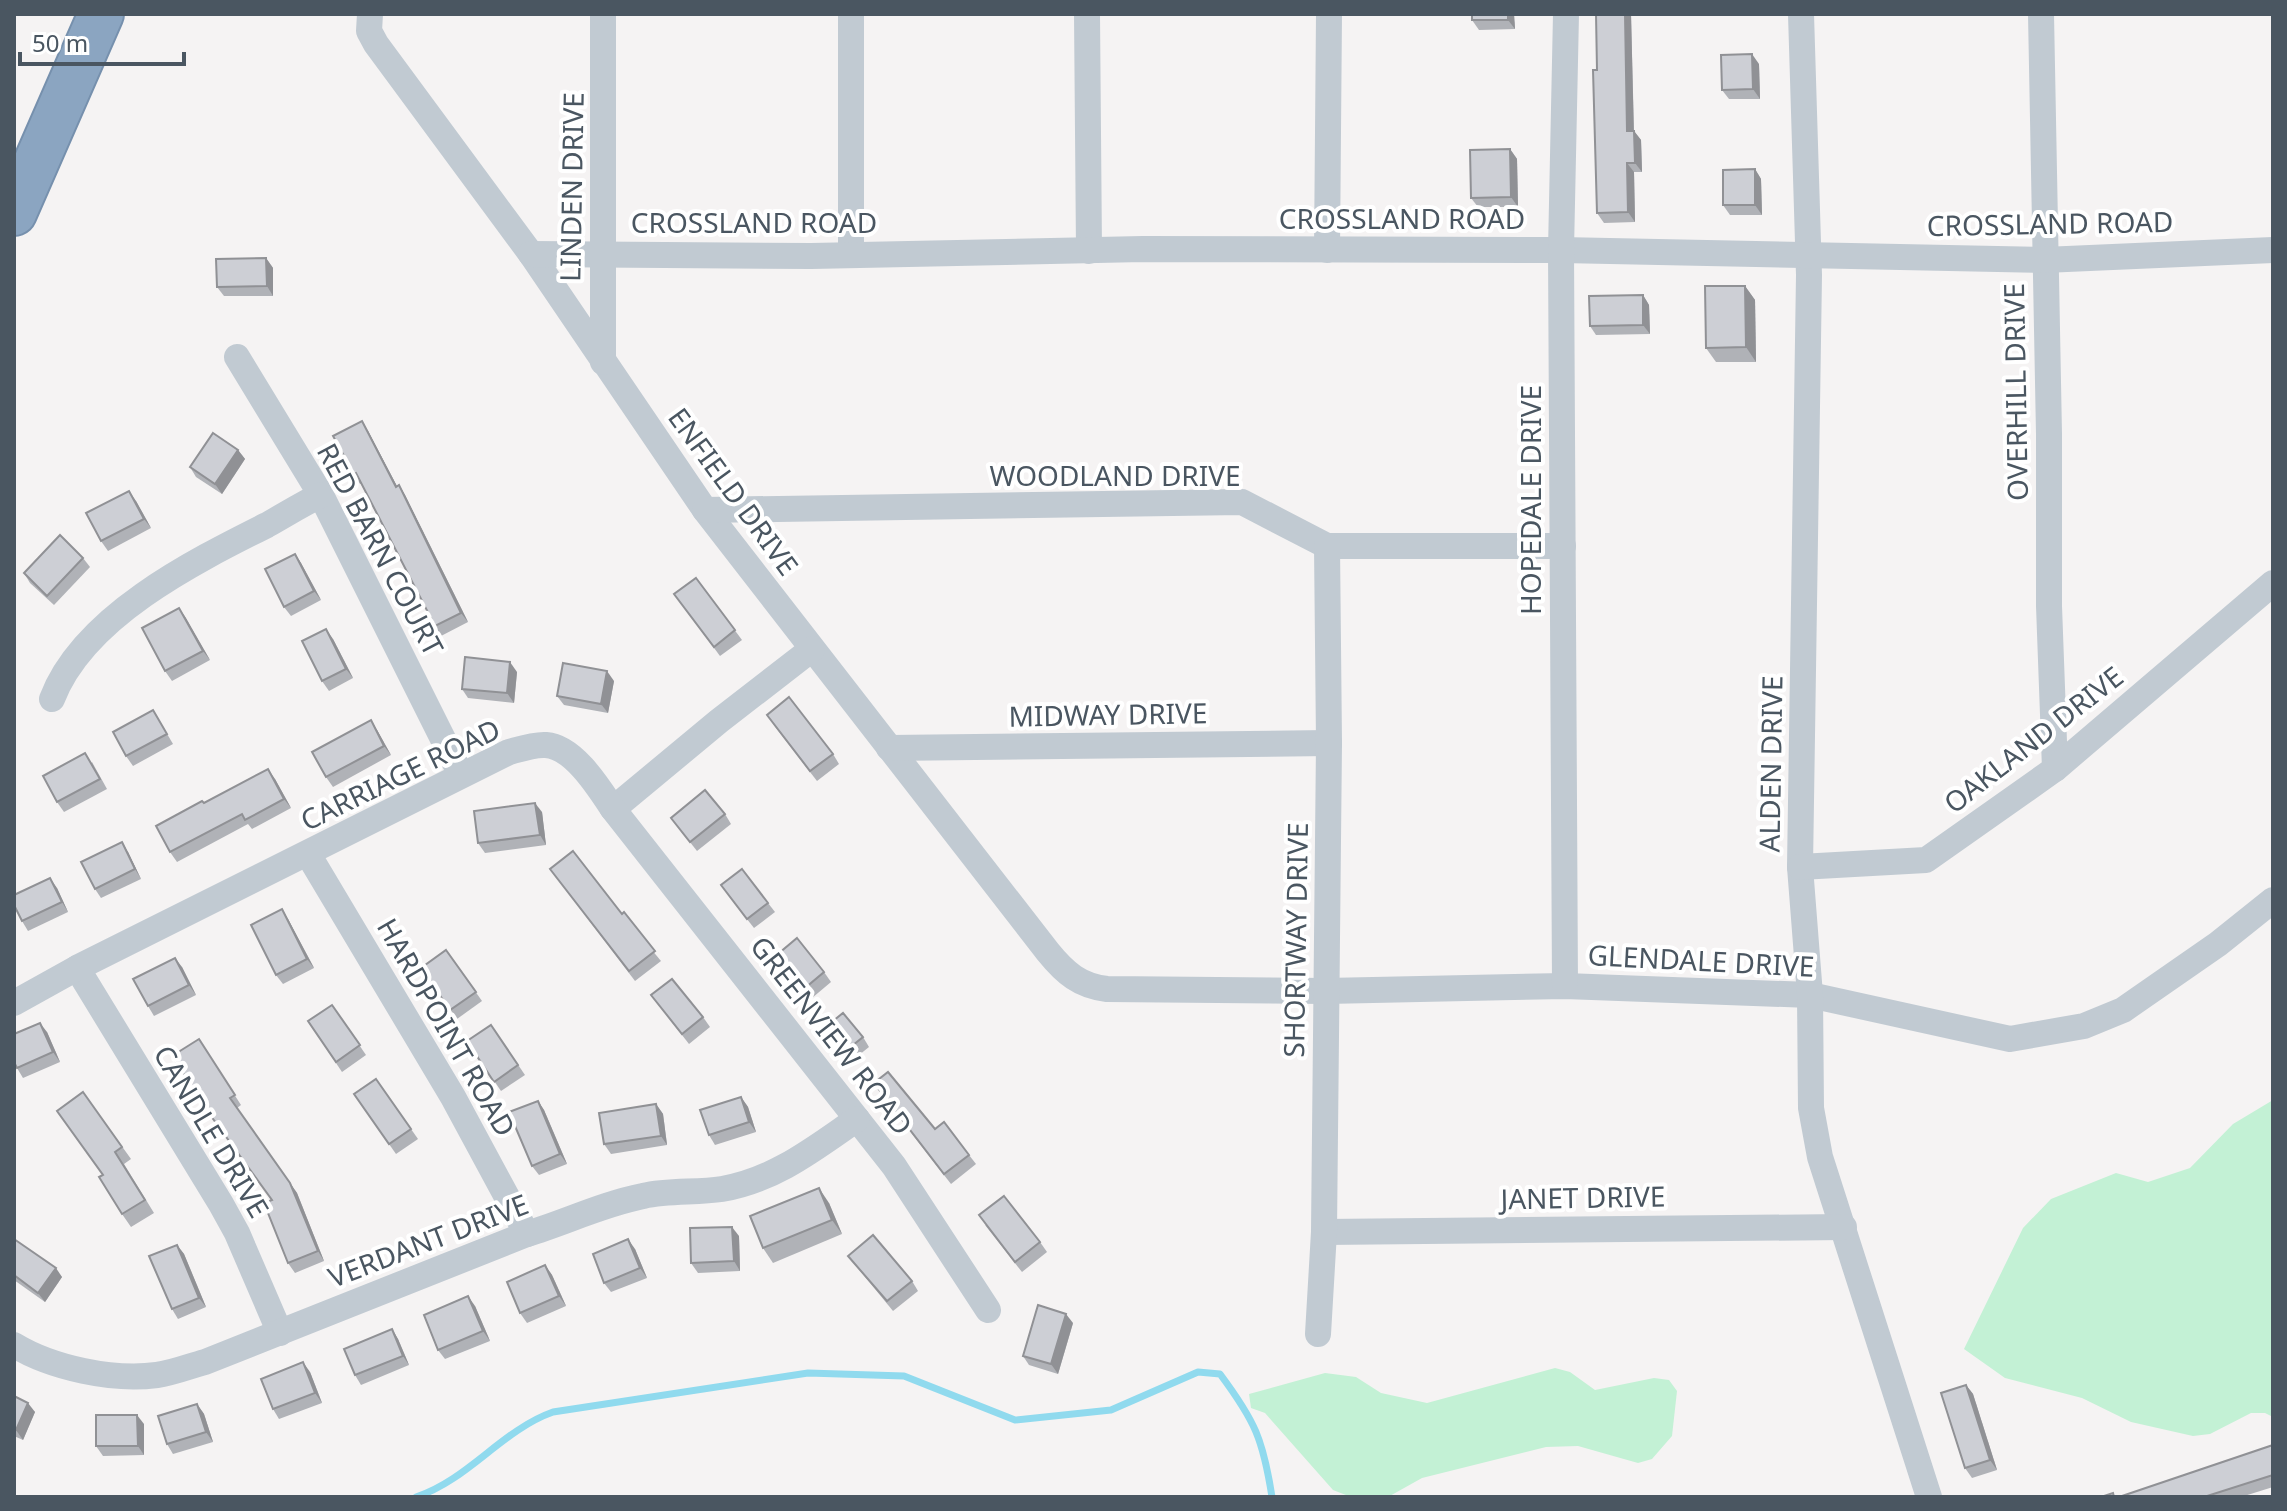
<svg xmlns="http://www.w3.org/2000/svg" width="2287" height="1511" font-family="'Noto Sans',sans-serif">
<style>
.green{fill:#c3f1d5}
.lines{fill:none;stroke-linecap:round;stroke-linejoin:round}
.stream{stroke:#90daee;stroke-width:7}
.motorway-casing{stroke:#7690ad;stroke-width:48}
.minor{stroke:#c1cad2;stroke-width:26}
.motorway{stroke:#8ba5c1;stroke-width:44}
.wall{fill:#b0b2b7}
.shaded-wall{fill:#909195}
.building{fill:#cdcfd5;stroke:#909195;stroke-width:2}
.labels{text-anchor:middle;dominant-baseline:central;stroke-width:8;stroke-linejoin:round;paint-order:stroke}
.street-label{font-size:28px;fill:#4a5661;stroke:#fff}
</style>
<rect width="100%" height="100%" fill="#f5f3f3"/>
<!-- green -->
<g class="green">
<polygon points="2273,1100 2273,1417 2265,1413 2251,1413 2210,1434 2193,1436 2131,1422 2082,1398 2005,1378 1964,1349 2023,1228 2051,1199 2116,1173 2148,1182 2190,1168 2233,1124"/>
<polygon points="1555,1368 1570,1372 1595,1390 1654,1378 1669,1380 1677,1391 1672,1436 1652,1459 1638,1463 1578,1446 1546,1447 1422,1478 1388,1497 1351,1497 1333,1490 1265,1413 1251,1408 1249,1394 1325,1373 1356,1377 1381,1393 1427,1403"/>
</g>
<g class="lines">
<!-- stream -->
<path class="stream" d="M416 1497C468 1480 502 1430 553 1412L808 1373 904 1376 1015 1420 1111 1410 1198 1372 1220 1374C1255 1421 1263 1439 1272 1497"/>
<defs>
<polyline id="motorway" points="14,213 101,14"/>
</defs>
<!-- motorway casing -->
<use href="#motorway" class="motorway-casing"/>
<!-- minor -->
<g class="minor">
<path d="M370 14 369 31 376 44 531 254 705 510 1048 952C1065 973 1080 986 1107 989L1326 991 1565 986 1810 995 2010 1039 2084 1026 2123 1010 2218 944 2273 900"/>
<polyline points="851,14 851,254"/>
<polyline points="1087,14 1089,251"/>
<polyline points="1801,14 1809,275 1800,867 1810,995 1811,1108 1820,1157 1929,1497"/>
<polyline points="2041,14 2049,434 2049,606 2055,769"/>
<polyline points="1327,250 1329,14"/>
<polyline points="531,254 811,256 1143,249 1561,250 2044,260 2273,250"/>
<polyline points="237,357 321,495 461,775"/>
<polyline points="603,362 603,14"/>
<polyline points="705,510 1242,502 1327,546 1563,546"/>
<path d="M52 699C83 617 193 562 267 525 285 515 302 504 321 495"/>
<polyline points="889,748 1329,743"/>
<polyline points="613,809 719,721 812,649"/>
<polyline points="308,854 453,1097 527,1234"/>
<polyline points="1800,867 1926,860 2055,769 2273,583"/>
<polyline points="77,968 221,1204 237,1233 280,1333"/>
<polyline points="1565,986 1561,250 1566,14"/>
<path d="M14 1003 77 968 509 752C520 749 535 744 546 745 574 747 599 788 613 809L894 1166 988 1310"/>
<polyline points="1324,1232 1844,1227"/>
<polyline points="1318,1334 1324,1232 1329,743 1327,546"/>
<path d="M14 1345C52 1368 113 1381 157 1375 173 1373 190 1366 205 1362L527 1234C566 1222 603 1204 643 1196 669 1190 696 1193 722 1189 775 1180 815 1148 857 1119"/>
</g>
<!-- motorway -->
<use href="#motorway" class="motorway"/>
</g>
<!-- wall -->
<g class="wall">
<polygon points="1472,14 1514,14 1515,29 1479,30 1472,20"/>
<polygon points="1631,14 1634,131 1641,140 1642,172 1634,172 1635,222 1604,223 1597,213 1597,70"/>
<polygon points="1759,64 1760,99 1729,99 1722,90"/>
<polygon points="1510,149 1517,159 1518,207 1478,207 1471,198"/>
<polygon points="1755,169 1761,179 1762,215 1730,215 1723,205"/>
<polygon points="266,258 273,268 273,296 224,296 217,287"/>
<polygon points="1745,286 1755,300 1756,362 1716,362 1706,348"/>
<polygon points="1643,295 1649,305 1650,334 1596,335 1590,326"/>
<polygon points="368,431 397,486 399,485 405,495 468,622 441,636 435,626 361,484 360,484 354,474"/>
<polygon points="238,450 245,459 222,494 196,477 190,467"/>
<polygon points="136,501 151,528 108,551 101,541"/>
<polygon points="295,554 301,563 321,600 291,616 284,607"/>
<polygon points="83,558 90,567 54,605 30,583 24,573"/>
<polygon points="696,578 742,640 720,656 674,594"/>
<polygon points="179,608 210,660 172,681 165,671"/>
<polygon points="333,639 353,678 329,691 322,681"/>
<polygon points="517,672 514,703 468,698 462,689"/>
<polygon points="614,681 608,713 564,705 557,696"/>
<polygon points="153,710 173,744 133,766 126,756"/>
<polygon points="773,724 833,754 839,764 817,781"/>
<polygon points="377,730 391,755 333,787 326,777"/>
<polygon points="92,762 107,789 64,812 57,802"/>
<polygon points="275,779 291,808 252,829 248,824 177,862 170,852 204,803"/>
<polygon points="542,812 546,845 485,853 478,843"/>
<polygon points="725,814 731,824 697,851 671,818"/>
<polygon points="128,852 141,879 101,898 95,889"/>
<polygon points="557,878 622,914 661,961 635,981"/>
<polygon points="57,888 68,912 28,931 22,921"/>
<polygon points="728,895 768,903 775,912 754,928"/>
<polygon points="288,919 314,968 283,984 276,975"/>
<polygon points="446,950 482,1001 457,1019 421,968"/>
<polygon points="778,954 824,972 831,982 812,998"/>
<polygon points="182,967 196,995 154,1016 148,1006"/>
<polygon points="651,995 703,1017 710,1027 689,1044"/>
<polygon points="332,1005 366,1055 342,1072 308,1021"/>
<polygon points="491,1025 525,1075 501,1091 467,1041"/>
<polygon points="828,1025 863,1037 869,1047 854,1059"/>
<polygon points="47,1032 60,1062 23,1078 17,1068"/>
<polygon points="205,1049 241,1105 237,1108 297,1193 324,1261 295,1273 288,1263 272,1200"/>
<polygon points="376,1079 418,1139 396,1154 354,1094"/>
<polygon points="83,1092 131,1159 124,1164 154,1213 131,1227 122,1214 103,1175"/>
<polygon points="880,1093 935,1129 969,1155 976,1164 951,1184"/>
<polygon points="741,1097 748,1107 756,1132 715,1145 709,1135"/>
<polygon points="538,1101 544,1110 567,1164 539,1175 532,1166"/>
<polygon points="656,1104 663,1114 667,1145 611,1154 604,1144"/>
<polygon points="829,1203 842,1234 773,1263 763,1248"/>
<polygon points="985,1225 1040,1242 1047,1252 1022,1272"/>
<polygon points="739,1236 740,1271 698,1273 691,1263"/>
<polygon points="14,1239 62,1277 45,1302 14,1280"/>
<polygon points="177,1245 184,1254 206,1307 178,1319 172,1309"/>
<polygon points="635,1249 647,1278 611,1292 604,1283"/>
<polygon points="848,1256 912,1281 918,1291 893,1311"/>
<polygon points="545,1265 552,1275 566,1306 527,1323 520,1313"/>
<polygon points="475,1306 490,1341 445,1359 438,1350"/>
<polygon points="1073,1323 1058,1374 1029,1365 1023,1356"/>
<polygon points="392,1329 398,1339 409,1365 361,1385 355,1375"/>
<polygon points="310,1372 322,1403 279,1419 273,1409"/>
<polygon points="1966,1385 1973,1394 1997,1470 1972,1478 1965,1468"/>
<polygon points="14,1396 35,1412 23,1440 14,1436"/>
<polygon points="197,1404 204,1414 213,1442 173,1454 167,1444"/>
<polygon points="144,1424 144,1455 103,1456 96,1446"/>
<polygon points="2273,1445 2273,1487 2241,1497 2119,1497"/>
</g>
<!-- shaded-wall -->
<g class="shaded-wall">
<polygon points="1508,14 1514,14 1515,29 1508,20"/>
<polygon points="1625,14 1631,14 1634,140 1627,131"/>
<polygon points="1752,54 1759,64 1760,99 1753,89"/>
<polygon points="1634,131 1641,140 1642,172 1635,163"/>
<polygon points="1510,149 1517,159 1518,207 1511,197"/>
<polygon points="1627,163 1634,172 1635,222 1628,212"/>
<polygon points="1755,169 1761,179 1762,215 1755,205"/>
<polygon points="266,258 273,268 273,296 267,286"/>
<polygon points="1745,286 1755,300 1756,362 1746,347"/>
<polygon points="1643,295 1649,305 1650,334 1643,325"/>
<polygon points="362,421 368,431 402,496 396,487"/>
<polygon points="238,450 245,459 222,494 215,484"/>
<polygon points="399,485 405,495 468,622 461,613"/>
<polygon points="129,491 136,501 151,528 144,519"/>
<polygon points="295,554 301,563 321,600 314,591"/>
<polygon points="179,608 186,618 210,660 203,651"/>
<polygon points="326,629 333,639 353,678 346,669"/>
<polygon points="510,662 517,672 514,703 507,693"/>
<polygon points="607,671 614,681 608,713 601,704"/>
<polygon points="371,720 377,730 391,755 384,746"/>
<polygon points="268,769 275,779 291,808 284,799"/>
<polygon points="535,803 542,812 546,845 540,835"/>
<polygon points="122,842 128,852 141,879 135,869"/>
<polygon points="50,878 57,888 68,912 62,902"/>
<polygon points="282,909 288,919 314,968 307,959"/>
<polygon points="175,958 182,967 196,995 189,985"/>
<polygon points="40,1023 47,1032 60,1062 53,1052"/>
<polygon points="741,1097 748,1107 756,1132 749,1122"/>
<polygon points="538,1101 544,1110 567,1164 560,1154"/>
<polygon points="656,1104 663,1114 667,1145 661,1136"/>
<polygon points="290,1183 297,1193 324,1261 318,1251"/>
<polygon points="819,1188 829,1203 842,1234 832,1220"/>
<polygon points="732,1227 739,1236 740,1271 734,1261"/>
<polygon points="628,1239 635,1249 647,1278 640,1268"/>
<polygon points="177,1245 184,1254 206,1307 199,1298"/>
<polygon points="545,1265 552,1275 566,1306 559,1296"/>
<polygon points="56,1268 62,1277 45,1302 38,1293"/>
<polygon points="468,1296 475,1306 490,1341 483,1331"/>
<polygon points="1066,1314 1073,1323 1058,1374 1051,1364"/>
<polygon points="392,1329 398,1339 409,1365 403,1356"/>
<polygon points="303,1362 310,1372 322,1403 315,1393"/>
<polygon points="1966,1385 1973,1394 1997,1470 1990,1460"/>
<polygon points="28,1403 35,1412 23,1440 16,1430"/>
<polygon points="197,1404 204,1414 213,1442 206,1432"/>
<polygon points="137,1415 144,1424 144,1455 138,1446"/>
</g>
<!-- building -->
<g class="building">
<rect x="1472" y="14" width="36" height="6"/>
<polygon points="1596,14 1625,14 1627,131 1634,131 1635,163 1627,163 1628,212 1597,213 1593,70 1597,70"/>
<polygon points="1752,54 1753,89 1722,90 1721,55"/>
<polygon points="1510,149 1511,197 1471,198 1470,150"/>
<polygon points="1755,169 1755,205 1723,205 1723,170"/>
<polygon points="266,258 267,286 217,287 216,259"/>
<polygon points="1705,286 1745,286 1746,347 1706,348"/>
<polygon points="1643,295 1643,325 1590,326 1589,296"/>
<polygon points="362,421 396,487 399,485 461,613 435,626 356,473 354,474 333,436"/>
<polygon points="213,433 238,450 215,484 190,467"/>
<polygon points="129,491 144,519 101,541 86,513"/>
<polygon points="60,535 83,558 47,596 24,573"/>
<polygon points="295,554 314,591 284,607 265,569"/>
<polygon points="696,578 735,630 714,647 674,594"/>
<polygon points="179,608 203,651 165,671 142,628"/>
<polygon points="326,629 346,669 322,681 302,641"/>
<polygon points="465,657 510,662 507,693 462,689"/>
<polygon points="563,663 607,671 601,704 557,696"/>
<polygon points="789,697 833,754 810,771 767,715"/>
<polygon points="153,710 167,734 126,756 113,732"/>
<polygon points="371,720 384,746 326,777 312,752"/>
<polygon points="85,753 100,779 57,802 43,776"/>
<polygon points="268,769 284,799 245,820 242,814 170,852 156,826 202,801 204,803"/>
<polygon points="705,790 725,814 690,842 671,818"/>
<polygon points="535,803 540,835 478,843 474,811"/>
<polygon points="122,842 135,869 95,889 81,862"/>
<polygon points="573,851 622,914 624,912 655,951 629,971 550,869"/>
<polygon points="742,869 768,903 747,919 721,885"/>
<polygon points="50,878 62,902 22,921 14,905 14,895"/>
<polygon points="282,909 307,959 276,975 251,925"/>
<polygon points="797,938 824,972 805,988 778,954"/>
<polygon points="446,950 476,992 450,1010 421,968"/>
<polygon points="175,958 189,985 148,1006 133,979"/>
<polygon points="672,979 703,1017 682,1034 651,995"/>
<polygon points="332,1005 360,1045 336,1062 308,1021"/>
<polygon points="843,1013 863,1037 848,1049 828,1025"/>
<polygon points="40,1023 53,1052 17,1068 14,1062 14,1034"/>
<polygon points="491,1025 518,1065 494,1082 467,1041"/>
<polygon points="199,1039 235,1095 230,1098 290,1183 318,1251 288,1263 264,1203 272,1200 208,1112 172,1056"/>
<polygon points="888,1072 935,1129 944,1122 969,1155 944,1174 874,1083"/>
<polygon points="376,1079 411,1129 389,1144 354,1094"/>
<polygon points="83,1092 122,1147 115,1152 145,1200 122,1214 99,1177 103,1175 57,1111"/>
<polygon points="741,1097 749,1122 709,1135 700,1110"/>
<polygon points="538,1101 560,1154 532,1166 509,1112"/>
<polygon points="656,1104 661,1136 604,1144 599,1113"/>
<polygon points="819,1188 832,1220 763,1248 750,1216"/>
<polygon points="1004,1196 1040,1242 1015,1262 979,1215"/>
<polygon points="732,1227 734,1261 691,1263 690,1228"/>
<polygon points="873,1235 912,1281 887,1301 848,1256"/>
<polygon points="14,1239 56,1268 38,1293 14,1275"/>
<polygon points="628,1239 640,1268 604,1283 593,1254"/>
<polygon points="177,1245 199,1298 172,1309 149,1256"/>
<polygon points="545,1265 559,1296 520,1313 507,1282"/>
<polygon points="468,1296 483,1331 438,1350 424,1315"/>
<polygon points="1038,1305 1066,1314 1051,1364 1023,1356"/>
<polygon points="392,1329 403,1356 355,1375 344,1349"/>
<polygon points="303,1362 315,1393 273,1409 261,1379"/>
<polygon points="1966,1385 1990,1460 1965,1468 1941,1393"/>
<polygon points="14,1396 28,1403 16,1430 14,1429"/>
<polygon points="197,1404 206,1432 167,1444 158,1416"/>
<polygon points="96,1415 137,1415 138,1446 96,1446"/>
<polygon points="2273,1445 2273,1475 2204,1497 2119,1497"/>
<polygon points="2113,1493 2114,1497 2101,1497"/>
</g>
<g class="labels">
<!-- street labels -->
<g class="street-label">
<text transform="translate(571 187) rotate(-89)">LINDEN DRIVE</text>
<text x="1402" y="218">CROSSLAND ROAD</text>
<text x="754" y="222">CROSSLAND ROAD</text>
<text transform="translate(2050 223) rotate(-1)">CROSSLAND ROAD</text>
<text transform="translate(2015 392) rotate(-91)">OVERHILL DRIVE</text>
<text x="1115" y="475">WOODLAND DRIVE</text>
<text transform="translate(734 491) rotate(54)">ENFIELD DRIVE</text>
<text transform="translate(1530 500) rotate(-90)">HOPEDALE DRIVE</text>
<text transform="translate(381 549) rotate(62)">RED BARN COURT</text>
<text transform="translate(1108 714) rotate(-1)">MIDWAY DRIVE</text>
<text transform="translate(2033 739) rotate(-38)">OAKLAND DRIVE</text>
<text transform="translate(1770 764) rotate(-89)">ALDEN DRIVE</text>
<text transform="translate(400 774) rotate(-26)">CARRIAGE ROAD</text>
<text transform="translate(1295 940) rotate(-89)">SHORTWAY DRIVE</text>
<text transform="translate(1701 960) rotate(3)">GLENDALE DRIVE</text>
<text transform="translate(447 1027) rotate(60)">HARDPOINT ROAD</text>
<text transform="translate(832 1035) rotate(52)">GREENVIEW ROAD</text>
<text transform="translate(212 1131) rotate(59)">CANDLE DRIVE</text>
<text transform="translate(1583 1197) rotate(-1)">JANET DRIVE</text>
<text transform="translate(428 1240) rotate(-21)">VERDANT DRIVE</text>
</g>
</g>
<!-- border -->
<rect width="2287" height="1511" fill="none" stroke="#4a5661" stroke-width="32"/>
<!-- scale -->
<path d="M20 52v12h164v-12" fill="none" stroke="#4a5661" stroke-width="4"/>
<text x="32" y="52" font-size="24" fill="#4a5661" stroke="#ffffff" stroke-width="6" paint-order="stroke">50 m</text>
</svg>
